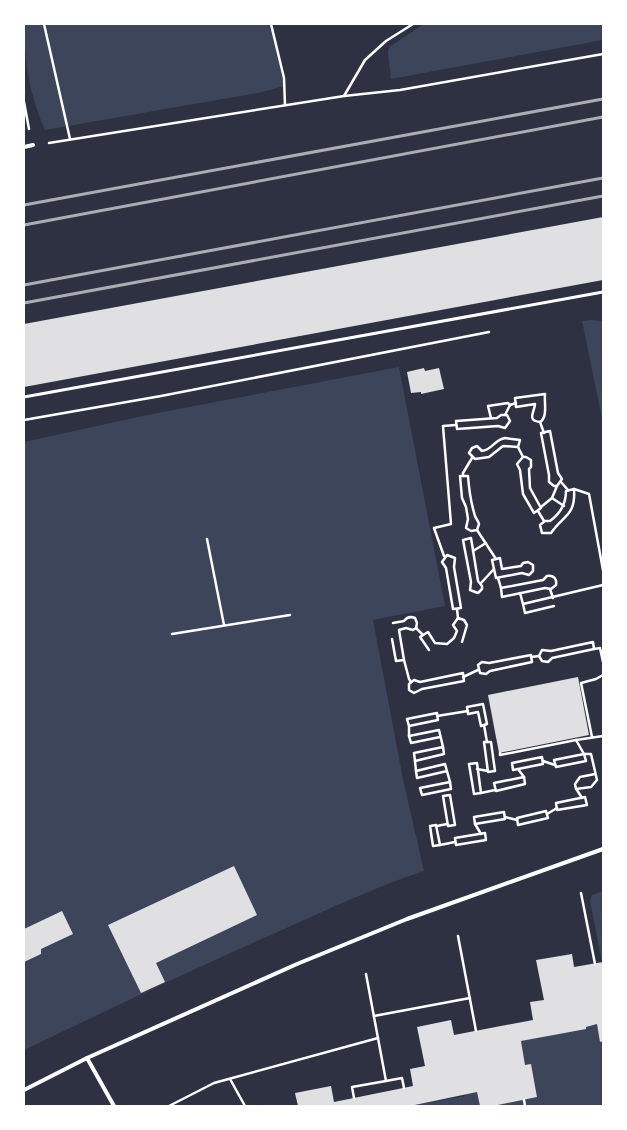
<svg xmlns="http://www.w3.org/2000/svg" width="627" height="1130" font-family="Montserrat,sans-serif">
<style>
.green{fill:#3c4559}
.building{fill:#e0e0e3}
.lines{fill:none;stroke-linecap:round;stroke-linejoin:round}
.path{stroke:#fff;stroke-width:2.5}
.service{stroke:#fff;stroke-width:3}
.minor{stroke:#fff;stroke-width:4}
.rail{stroke:#abadb3;stroke-width:3}
</style>
<rect width="100%" height="100%" fill="#2d3142"/>
<!-- green -->
<g class="green">
<path d="M24 24H271L284 86 258 93 45 130C30 98 24 59 24 24Z"/>
<polygon points="424,24 603,24 603,40 391,79 388,53 389,47"/>
<polygon points="591,320 603,321 603,423 582,321"/>
<path d="M399 367 445 606 373 620 403 779 424 871C375 887 329 909 282 930 195 968 110 1009 24 1050V442L147 415Z"/>
<polygon points="603,891 603,962 602,962 590,901 592,895"/>
<polygon points="597,1024 600,1042 603,1041 603,1106 493,1106 537,1097 531,1065 525,1065 521,1041"/>
<polygon points="477,1092 480,1106 410,1106 465,1096 465,1094"/>
</g>
<!-- building -->
<g class="building">
<polygon points="603,217 603,280 24,387 24,324"/>
<polygon points="424,368 425,371 439,368 444,389 421,394 421,392 411,393 407,372"/>
<polygon points="578,677 589,735 499,753 488,695"/>
<polygon points="234,866 257,915 156,963 165,982 141,993 108,925"/>
<polygon points="62,911 73,934 41,949 41,954 24,962 24,929"/>
<polygon points="572,954 574,967 603,962 603,1041 600,1042 597,1024 586,1027 586,1029 521,1041 525,1065 531,1064 537,1097 493,1106 480,1106 477,1092 410,1106 298,1106 295,1093 331,1086 334,1102 413,1086 410,1069 425,1066 417,1027 451,1020 454,1035 533,1020 530,1002 544,1000 536,960"/>
</g>
<g class="lines">
<!-- path -->
<g class="path">
<polyline points="44,24 70,139"/>
<polyline points="271,24 284,78 285,105"/>
<polyline points="344,96 365,60 386,41 413,24"/>
<polyline points="24,102 29,129"/>
<polyline points="49,143 344,96 400,90 603,54"/>
<path d="M545 394C544 403 548 417 540 422 526 421 535 411 535 404L516 407 515 398Z"/>
<polygon points="501,415 507,415 510,421 505,428 498,426 457,429 456,421 497,418"/>
<polyline points="505,415 510,405 516,403"/>
<polyline points="491,418 488,406 508,403 510,405"/>
<polyline points="24,420 161,396 489,332"/>
<polyline points="540,422 544,433"/>
<polygon points="550,431 558,473 562,479 557,486 554,486 549,482 549,475 541,433"/>
<path d="M505 438 520 440 518 447 503 446 489 457 475 459 469 453 472 448 477 446 482 451C492 450 494 440 505 438Z"/>
<polyline points="518,447 523,457"/>
<polygon points="523,457 526,457 531,460 531,467 529,469 530,488 541,508 534,513 523,494 520,470 517,464"/>
<path d="M460 476H468C469 490 471 503 475 516 476 519 478 520 479 524L477 530 471 531 466 528 468 519 466 507 462 498Z"/>
<polyline points="463,476 463,473 472,458"/>
<polyline points="561,482 568,490"/>
<path d="M574 489C576 516 563 515 551 533H542L540 525 545 521H550C561 513 566 504 566 491Z"/>
<polyline points="574,489 589,494 603,570"/>
<polyline points="552,498 564,506"/>
<polyline points="541,507 552,498 557,486"/>
<polyline points="538,511 544,521"/>
<polyline points="477,530 496,559"/>
<polygon points="471,538 478,581 482,586 482,589 478,593 470,590 471,582 463,540"/>
<polyline points="207,539 224,625"/>
<polyline points="473,551 486,543"/>
<polygon points="447,555 455,558 454,567 461,608 453,609 446,568 442,562"/>
<polyline points="444,556 434,528 451,524 443,426 456,425"/>
<polygon points="500,558 502,569 521,566 523,563 528,562 533,565 533,571 529,575 522,573 496,578 492,560"/>
<path d="M547 576C554 575 557 579 556 585L551 589 545 588 502 597 501 588 543 580Z"/>
<polyline points="498,578 501,588"/>
<polyline points="481,583 494,569"/>
<polyline points="550,589 553,598"/>
<polyline points="520,593 523,604"/>
<polyline points="554,606 525,613 523,604 603,585"/>
<polyline points="457,609 458,618"/>
<polyline points="416,628 423,635"/>
<polyline points="172,634 290,615"/>
<path d="M392 639 396 661 404 660 399 630 406 628 413 630 416 628 417 623 415 618C410 616 407 617 404 621L393 623"/>
<polygon points="593,642 594,649 552,658 548,662 542,661 539,656 542,650 551,651"/>
<polyline points="594,649 600,648 603,662"/>
<polyline points="429,650 420,637 428,632 435,643 447,644 454,638 457,631 453,625 458,618 464,620 467,625 462,642"/>
<polygon points="531,655 532,662 490,671 486,674 480,673 478,665 482,662 489,663"/>
<polyline points="531,657 539,656"/>
<polyline points="404,660 409,679 411,682"/>
<polygon points="463,673 464,681 422,689 414,693 409,690 409,684 414,680 420,682"/>
<polyline points="463,677 478,670"/>
<polygon points="483,704 487,724 481,726 478,712 468,714 467,707"/>
<polygon points="437,713 438,720 409,726 407,719"/>
<polyline points="437,716 468,711"/>
<polyline points="484,725 487,742"/>
<polyline points="409,726 409,736"/>
<polyline points="440,737 411,743 409,736 439,730 443,747"/>
<polyline points="592,737 581,683 596,679 603,675"/>
<polygon points="484,742 491,742 495,771 488,772"/>
<polygon points="443,747 444,754 415,761 414,753"/>
<polyline points="500,753 500,755 576,740"/>
<polygon points="584,754 586,761 556,767 554,760"/>
<polygon points="542,757 543,764 513,770 512,763"/>
<polyline points="415,761 416,771"/>
<polyline points="543,761 555,765"/>
<polygon points="477,763 481,793 474,794 469,764"/>
<polyline points="477,769 488,771"/>
<polyline points="518,769 524,777"/>
<polyline points="447,771 417,778 416,771 445,764 450,782"/>
<polyline points="595,774 580,777 575,784 576,789 591,787 597,780 591,754 584,754 576,740 603,736"/>
<polygon points="524,777 525,784 496,791 494,783"/>
<polygon points="450,782 451,789 422,795 420,788"/>
<polyline points="577,790 582,798"/>
<polyline points="481,793 495,790"/>
<polygon points="450,795 455,825 448,826 443,796"/>
<polygon points="585,797 587,805 557,810 556,803"/>
<polygon points="546,811 548,818 518,825 517,818"/>
<polygon points="504,812 505,819 475,824 474,817"/>
<polyline points="547,814 557,808"/>
<polyline points="505,817 517,820"/>
<polyline points="475,824 481,834"/>
<polygon points="436,825 440,845 433,846 430,826"/>
<polyline points="437,826 447,824"/>
<polygon points="485,833 486,840 456,845 455,838"/>
<polyline points="440,845 455,842"/>
<polyline points="581,893 595,964"/>
<polyline points="458,936 476,1031"/>
<polyline points="366,974 386,1081 402,1078 404,1088"/>
<polyline points="374,1016 470,998"/>
<polyline points="230,1079 245,1106"/>
<polyline points="354,1098 352,1087 386,1081"/>
<polyline points="524,1100 525,1106"/>
<polyline points="169,1106 214,1083 378,1038"/>
</g>
<!-- service -->
<polyline class="service" points="24,397 603,292"/>
<!-- minor -->
<g class="minor">
<polyline points="24,147 33,145"/>
<polyline points="87,1058 114,1106"/>
<polyline points="24,1090 87,1058 297,964 407,919 603,849"/>
</g>
<!-- rail -->
<g class="rail">
<polyline points="24,205 603,99"/>
<polyline points="24,225 603,117"/>
<polyline points="24,285 603,178"/>
<polyline points="24,303 603,196"/>
</g>
</g>
<!-- border -->
<rect width="627" height="1130" fill="none" stroke="#ffffff" stroke-width="50"/>
</svg>
